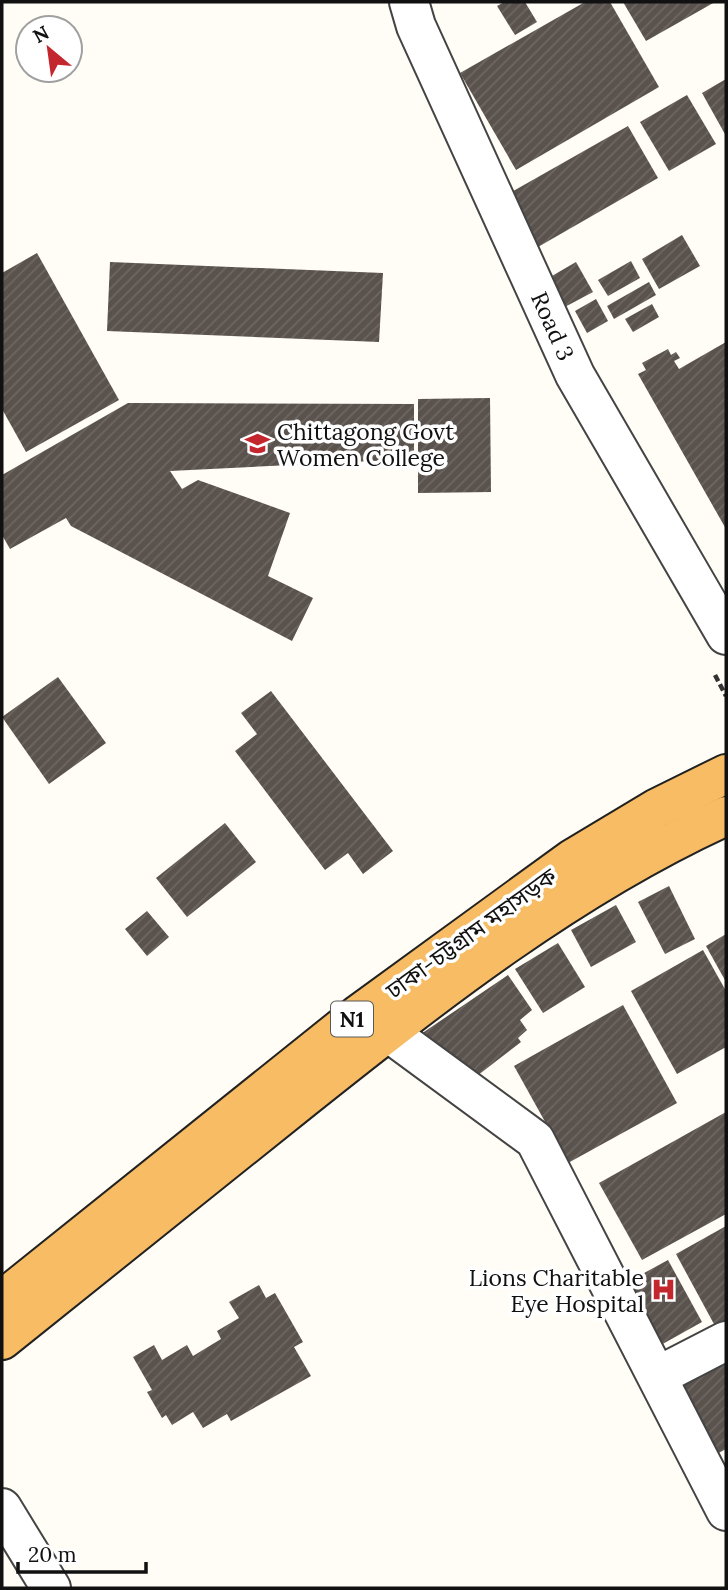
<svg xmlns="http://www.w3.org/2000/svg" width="728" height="1590" font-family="Lora,'Noto Sans Bengali',serif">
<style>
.building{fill:url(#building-hatch)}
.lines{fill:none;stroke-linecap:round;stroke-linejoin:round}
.minor-casing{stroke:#444;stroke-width:42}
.trunk-casing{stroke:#222;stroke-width:42}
.path{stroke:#333;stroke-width:4.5;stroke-dasharray:7 3.5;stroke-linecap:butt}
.minor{stroke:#fff;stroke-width:38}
.trunk{stroke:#f7bc64;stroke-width:38}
.labels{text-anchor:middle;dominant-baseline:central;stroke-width:7;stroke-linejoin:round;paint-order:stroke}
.shield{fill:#fff;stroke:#585858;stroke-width:2}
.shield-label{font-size:21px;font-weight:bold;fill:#111}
.street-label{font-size:23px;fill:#111;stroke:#fff}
.poi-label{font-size:23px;fill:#111;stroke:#fff;text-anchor:start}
</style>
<defs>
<pattern id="building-hatch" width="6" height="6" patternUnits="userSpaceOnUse" patternTransform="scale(1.75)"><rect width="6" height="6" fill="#5a524d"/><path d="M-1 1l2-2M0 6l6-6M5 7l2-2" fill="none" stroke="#6d6662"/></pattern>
</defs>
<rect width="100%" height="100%" fill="#fffdf5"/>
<!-- building -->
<g class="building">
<polygon points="504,2 525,2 537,22 515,35 497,6"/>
<polygon points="585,2 610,2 659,87 516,170 460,73"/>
<polygon points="623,2 715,2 646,41"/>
<polygon points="726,79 726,136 702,93"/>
<polygon points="687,95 716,144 669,171 640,122"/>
<polygon points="628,126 658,178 531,251 501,198"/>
<polygon points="682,235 700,266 659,289 642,259"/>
<polygon points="37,253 119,400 26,452 2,409 2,273"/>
<polygon points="631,261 640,278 608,296 598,280"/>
<polygon points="110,262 383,273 379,342 107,331"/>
<polygon points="576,262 593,292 561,309 545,280"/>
<polygon points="649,282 656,295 614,319 607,306"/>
<polygon points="596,299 608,321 587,333 575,311"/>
<polygon points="652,304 659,317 633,332 625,319"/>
<polygon points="726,342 726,529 638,374 646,370 642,363 668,349 671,355 676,352 680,358 674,361 679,369"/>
<polygon points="490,398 491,492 418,493 418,399"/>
<polygon points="128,403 414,404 414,459 170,471 182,489 198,480 290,513 268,576 313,598 292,641 71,526 66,518 10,549 2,535 2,475"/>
<polygon points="58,677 106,743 49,784 2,717"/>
<polygon points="271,691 393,851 363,874 348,853 325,870 235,751 257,734 241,713"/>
<polygon points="225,823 256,862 187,917 156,878"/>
<polygon points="669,886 695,939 665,954 638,902"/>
<polygon points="616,905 636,942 591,967 571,930"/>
<polygon points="147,911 169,937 147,956 125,929"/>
<polygon points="726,934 726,982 706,946"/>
<polygon points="558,943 585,987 543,1013 515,969"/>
<polygon points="703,950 726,991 726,1047 677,1074 631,991"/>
<polygon points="508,975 532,1010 520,1020 527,1030 518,1038 521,1042 473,1079 418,1036"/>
<polygon points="623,1005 677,1103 568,1163 514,1066"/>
<polygon points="726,1112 726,1214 642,1260 599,1183"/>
<polygon points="726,1226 726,1334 721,1337 676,1254"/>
<polygon points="668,1260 702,1322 659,1346 624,1284"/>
<polygon points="259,1285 266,1298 275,1293 303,1342 294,1347 311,1376 231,1421 227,1414 203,1428 193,1412 172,1425 166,1415 162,1418 147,1392 152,1390 133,1357 154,1345 162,1360 187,1345 193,1356 221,1339 217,1331 239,1318 229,1302"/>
<polygon points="726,1354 726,1449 713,1456 673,1384"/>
</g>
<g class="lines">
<defs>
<g id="minor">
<polyline points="409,2 416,26 575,375 726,635"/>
<polyline points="388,1032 535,1140 726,1511"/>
<polyline points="658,1376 726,1341"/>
<polyline points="2,1508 51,1588"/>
</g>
<g id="trunk">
<polyline points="2,1300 359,1014 572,859 657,808 726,774"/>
<path d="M2 1340C102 1259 203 1179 304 1098 436 993 572 886 726 816"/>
</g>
</defs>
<!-- minor casing -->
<use href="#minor" class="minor-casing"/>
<!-- trunk casing -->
<use href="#trunk" class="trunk-casing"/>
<!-- path -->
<polyline class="path" points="715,675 726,696"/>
<!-- minor -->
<use href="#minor" class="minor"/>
<!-- trunk -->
<use href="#trunk" class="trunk"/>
</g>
<!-- icons -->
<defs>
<symbol id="university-bare" viewBox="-9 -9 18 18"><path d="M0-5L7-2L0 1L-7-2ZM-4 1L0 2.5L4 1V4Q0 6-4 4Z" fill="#c4262e" stroke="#fff" stroke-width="2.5" paint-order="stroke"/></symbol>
<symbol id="hospital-bare" viewBox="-9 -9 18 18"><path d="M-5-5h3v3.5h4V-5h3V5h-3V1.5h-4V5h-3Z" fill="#c4262e" stroke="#fff" stroke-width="2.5" paint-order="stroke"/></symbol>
</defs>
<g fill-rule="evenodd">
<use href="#university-bare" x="240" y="426" width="35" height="35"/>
<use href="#hospital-bare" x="646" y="1272" width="35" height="35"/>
</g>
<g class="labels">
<!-- shield labels -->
<rect class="shield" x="331" y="1001.5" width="42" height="35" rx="5"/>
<g class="shield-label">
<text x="352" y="1019">N1</text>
</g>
<!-- street labels -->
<g class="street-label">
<text transform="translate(553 326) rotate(66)">Road 3</text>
<text transform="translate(471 933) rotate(-36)">ঢাকা-চট্টগ্রাম মহাসড়ক</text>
</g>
<!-- poi labels -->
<g class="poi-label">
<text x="277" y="431">Chittagong Govt<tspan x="277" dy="26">Women College</tspan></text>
<text x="644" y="1277" text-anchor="end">Lions Charitable<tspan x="644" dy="26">Eye Hospital</tspan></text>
</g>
</g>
<!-- border -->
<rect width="728" height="1590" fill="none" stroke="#111111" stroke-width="7"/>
<!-- north arrow -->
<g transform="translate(49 49) rotate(331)"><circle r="33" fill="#ffffff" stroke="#a0a0a0" stroke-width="2"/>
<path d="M0-5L12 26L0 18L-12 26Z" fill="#c4262e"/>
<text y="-10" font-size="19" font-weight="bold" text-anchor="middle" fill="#111111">N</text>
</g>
<!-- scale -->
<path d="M18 1562v10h128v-10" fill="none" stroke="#111111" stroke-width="3.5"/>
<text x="28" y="1562" font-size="21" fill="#111111" stroke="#ffffff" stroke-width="5" paint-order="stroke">20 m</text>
</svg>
